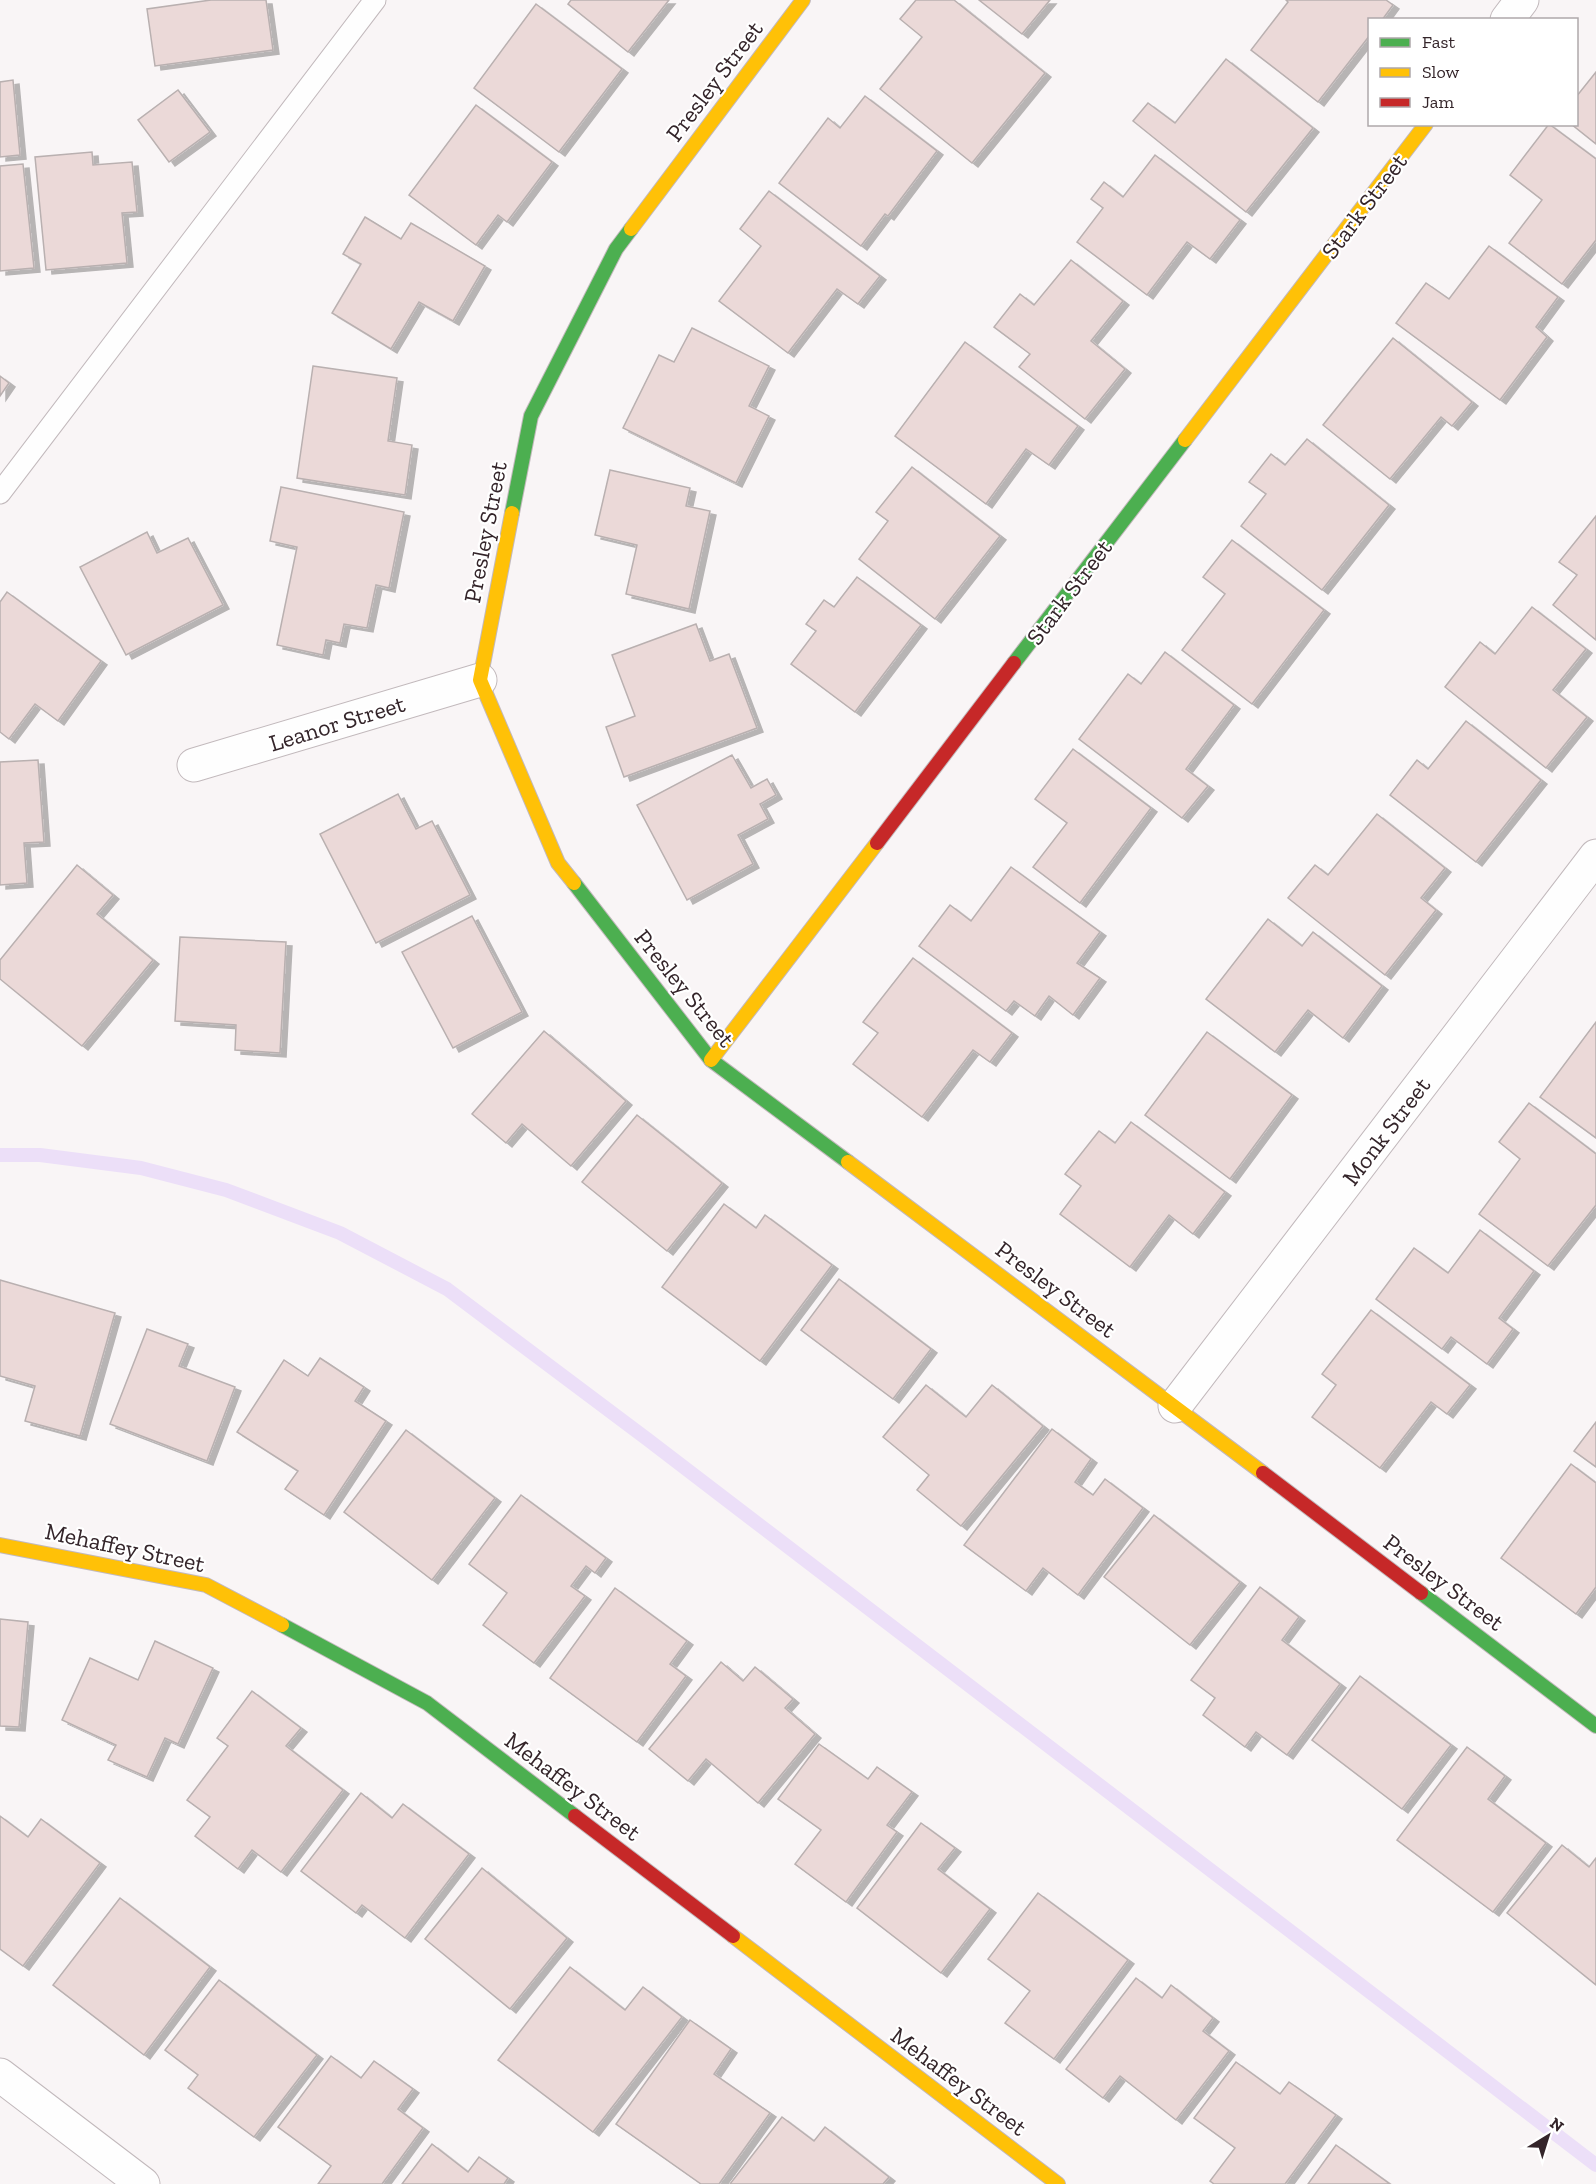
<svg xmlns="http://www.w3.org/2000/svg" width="1596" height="2184" font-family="'Zilla Slab',serif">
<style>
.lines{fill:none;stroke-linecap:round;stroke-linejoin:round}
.stream{stroke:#ecdff8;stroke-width:14}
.building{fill:#ebd9d8;stroke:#b9b0b0;stroke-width:1.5;filter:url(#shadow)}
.lane-casing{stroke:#c2b9bc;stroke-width:23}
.street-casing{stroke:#c2b9bc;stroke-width:35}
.fast-casing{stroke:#c2b9bc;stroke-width:16}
.slow-casing{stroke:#c2b9bc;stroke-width:16}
.jam-casing{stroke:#c2b9bc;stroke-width:16}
.lane{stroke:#fefefe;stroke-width:21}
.street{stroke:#fefefe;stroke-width:33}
.fast{stroke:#4caf50;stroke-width:14}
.slow{stroke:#ffc107;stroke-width:14}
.jam{stroke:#c62828;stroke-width:14}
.labels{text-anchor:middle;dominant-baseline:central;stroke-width:4.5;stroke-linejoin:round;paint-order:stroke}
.street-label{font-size:24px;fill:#34252a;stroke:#fff}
</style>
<defs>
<filter id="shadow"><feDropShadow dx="6" dy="4" stdDeviation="0" flood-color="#0004"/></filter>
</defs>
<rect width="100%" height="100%" fill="#f9f5f6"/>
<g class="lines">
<!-- stream -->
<polyline class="stream" points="0,1155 40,1155 141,1168 226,1190 340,1233 447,1289 647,1439 1596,2165"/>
</g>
<!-- building -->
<g class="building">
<polygon points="211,0 266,0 273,50 155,66 147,9"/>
<polygon points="571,0 669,0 628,52 568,4"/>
<polygon points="916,0 954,0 1045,73 972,163 880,89 922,37 900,19"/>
<polygon points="979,0 1050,0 1022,34"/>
<polygon points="1286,0 1386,0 1393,5 1382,20 1370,20 1370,35 1318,102 1251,50 1288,2"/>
<polygon points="536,4 622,69 559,152 474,88"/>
<polygon points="1226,59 1313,128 1246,212 1133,121 1148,103 1175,123"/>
<polygon points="1596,72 1596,144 1571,124 1576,124 1576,97"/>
<polygon points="13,80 20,155 0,157 0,82"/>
<polygon points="178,90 210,132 169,162 138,120"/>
<polygon points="865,96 937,151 888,216 885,214 861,246 779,183 828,118 840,128"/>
<polygon points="476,105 552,162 507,222 498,215 476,245 409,195"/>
<polygon points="1549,124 1596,159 1596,240 1562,284 1509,243 1542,200 1510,175"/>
<polygon points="92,152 93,165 132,162 137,212 122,213 127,263 46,270 35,157"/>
<polygon points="1155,155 1240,220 1210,259 1187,242 1147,295 1077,242 1103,208 1091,199 1104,182 1123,197"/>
<polygon points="23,164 34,268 0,271 0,166"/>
<polygon points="769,191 880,276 858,304 837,289 788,353 719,301 761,246 740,229"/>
<polygon points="365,217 401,239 411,223 485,266 453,321 419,302 391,349 332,313 361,264 343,254"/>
<polygon points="1489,246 1558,297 1536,327 1547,337 1500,400 1396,323 1426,283 1449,299"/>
<polygon points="1071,260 1123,301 1091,341 1125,369 1085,419 1019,367 1030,354 994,327 1020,294 1034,305"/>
<polygon points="692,328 769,366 749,406 769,416 736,483 623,428 659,355 674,362"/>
<polygon points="1393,338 1472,402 1452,426 1441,417 1390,479 1323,425"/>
<polygon points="965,342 1078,426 1049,465 1026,449 986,504 895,436"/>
<polygon points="313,366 397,378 388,441 412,445 405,495 297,478"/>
<polygon points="0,376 9,383 0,396"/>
<polygon points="1307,439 1389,505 1322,590 1241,526 1266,494 1249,482 1271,454 1285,465"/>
<polygon points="912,467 1000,536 935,619 859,559 888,521 876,512"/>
<polygon points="610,470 690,488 686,506 710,511 689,609 626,594 637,545 595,535"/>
<polygon points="281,487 404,512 389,588 376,585 367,628 344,624 340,643 326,640 323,655 277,645 297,547 270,541"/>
<polygon points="1596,516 1596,640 1553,605 1577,575 1559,562"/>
<polygon points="147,532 157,553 188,538 223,605 126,655 80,567"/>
<polygon points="1232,540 1324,610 1252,704 1182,650 1225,594 1203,577"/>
<polygon points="857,577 921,625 855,712 791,664 816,631 806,624 824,600 834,607"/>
<polygon points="7,592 101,661 58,721 35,704 9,739 0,732 0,602"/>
<polygon points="1532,607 1586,649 1553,690 1587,717 1546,768 1445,687 1480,642 1495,654"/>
<polygon points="696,624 710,661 729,654 757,728 624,777 606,727 635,716 612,655"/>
<polygon points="1165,652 1234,705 1186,769 1208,786 1182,818 1079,739 1128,674 1141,684"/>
<polygon points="1466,721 1541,780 1476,862 1390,795 1417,760 1428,769"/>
<polygon points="1073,749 1151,808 1080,903 1033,867 1067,823 1035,799"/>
<polygon points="732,755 751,788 767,779 776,795 760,804 768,819 738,835 753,864 687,900 637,805"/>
<polygon points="38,760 44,842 24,843 27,883 0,885 0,762"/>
<polygon points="398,794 416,829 432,821 470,895 376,943 320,834"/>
<polygon points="1377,814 1445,868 1421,898 1436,910 1385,975 1288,898 1315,865 1328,875"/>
<polygon points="77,865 113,895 97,914 153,960 82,1046 0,979 0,960"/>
<polygon points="1011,867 1100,932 1077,963 1100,978 1073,1015 1049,996 1035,1016 1014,1001 1006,1011 919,946 950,905 971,921"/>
<polygon points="472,916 522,1012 453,1048 402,952"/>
<polygon points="1268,919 1302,946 1313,932 1382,986 1343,1038 1308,1010 1275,1052 1206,999"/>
<polygon points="180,937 286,942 280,1053 235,1050 236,1025 175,1021"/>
<polygon points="913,958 1012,1033 990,1062 973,1050 922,1117 853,1064 878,1033 863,1022"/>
<polygon points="1596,1022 1596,1138 1540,1097"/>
<polygon points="544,1031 626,1101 571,1166 522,1124 506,1143 472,1114"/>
<polygon points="1207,1032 1292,1095 1230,1179 1145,1115"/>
<polygon points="1529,1103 1596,1154 1596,1205 1548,1266 1479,1214 1520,1159 1499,1142"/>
<polygon points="637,1115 722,1183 667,1251 582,1182"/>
<polygon points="1131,1122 1225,1192 1193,1234 1169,1215 1130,1267 1060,1214 1081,1186 1065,1174 1099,1131 1115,1143"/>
<polygon points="724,1204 756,1228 765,1215 832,1265 760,1361 662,1287"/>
<polygon points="1480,1230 1534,1271 1499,1318 1513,1329 1487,1364 1451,1337 1442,1349 1376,1299 1414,1248 1448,1273"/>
<polygon points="839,1279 931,1349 893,1399 801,1330"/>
<polygon points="0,1280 115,1313 80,1436 25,1421 35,1386 0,1376"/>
<polygon points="1371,1310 1470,1385 1447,1414 1431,1402 1380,1468 1312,1417 1336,1385 1322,1374"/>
<polygon points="147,1329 188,1344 179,1366 235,1387 207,1461 110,1424"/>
<polygon points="320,1358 364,1387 355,1401 386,1421 324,1515 285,1489 298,1471 237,1432 284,1360 308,1376"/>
<polygon points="926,1385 966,1417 992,1385 1043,1426 961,1526 917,1490 929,1475 883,1437"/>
<polygon points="1596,1422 1596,1467 1574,1451"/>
<polygon points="1052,1429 1091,1459 1075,1482 1093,1495 1105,1479 1143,1508 1078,1595 1043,1568 1026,1591 964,1545"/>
<polygon points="406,1430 495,1498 432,1580 344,1512"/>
<polygon points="1571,1464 1596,1483 1596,1587 1576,1614 1501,1558"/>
<polygon points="521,1495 606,1558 595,1573 586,1566 571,1586 585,1596 534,1663 483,1625 507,1593 469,1564"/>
<polygon points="1154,1515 1240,1582 1190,1645 1104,1577"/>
<polygon points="1260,1587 1299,1617 1282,1640 1340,1684 1287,1755 1256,1732 1245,1747 1203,1715 1215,1698 1191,1680"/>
<polygon points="615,1588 687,1641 670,1664 686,1676 637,1742 550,1678"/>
<polygon points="0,1619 28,1622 19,1727 0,1726"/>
<polygon points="155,1641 213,1668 178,1744 165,1738 147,1777 108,1760 116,1745 62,1720 90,1658 138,1680"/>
<polygon points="721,1662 743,1681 755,1667 793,1699 785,1708 815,1734 758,1803 706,1759 688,1781 649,1749"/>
<polygon points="1360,1676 1451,1745 1402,1809 1312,1740"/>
<polygon points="252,1691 301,1728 286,1746 343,1790 281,1872 252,1850 238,1869 195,1836 210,1817 187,1800 228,1746 217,1738"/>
<polygon points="819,1744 868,1779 877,1767 912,1792 887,1825 897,1832 846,1902 795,1864 821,1830 778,1799"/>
<polygon points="1467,1747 1505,1776 1488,1799 1546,1843 1493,1912 1397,1840"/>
<polygon points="361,1793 392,1818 403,1804 469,1854 405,1938 362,1905 356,1913 301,1871"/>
<polygon points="0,1816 28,1837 41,1819 100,1863 23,1966 0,1949"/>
<polygon points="921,1823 955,1848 938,1869 990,1909 941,1973 857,1908"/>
<polygon points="1562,1845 1589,1867 1596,1858 1596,1985 1507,1913"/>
<polygon points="482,1868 567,1938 510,2009 425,1939"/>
<polygon points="1038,1893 1128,1960 1054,2059 1005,2023 1030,1991 988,1959"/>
<polygon points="120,1898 210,1967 144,2055 53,1985"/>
<polygon points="570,1967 625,2010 643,1987 682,2017 593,2132 498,2060"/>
<polygon points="1136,1978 1162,1998 1171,1985 1213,2018 1203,2031 1229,2051 1176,2120 1120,2076 1103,2098 1066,2069"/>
<polygon points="219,1980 317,2055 254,2137 188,2088 198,2075 165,2050"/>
<polygon points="690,2020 731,2049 714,2074 770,2113 719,2184 701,2184 616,2124"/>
<polygon points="331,2056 361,2078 374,2061 413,2089 398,2109 423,2128 382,2184 318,2184 331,2166 278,2127"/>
<polygon points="1236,2062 1280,2094 1289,2082 1336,2115 1285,2184 1214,2184 1210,2181 1235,2148 1194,2118"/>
<polygon points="782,2117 814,2141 825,2127 889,2177 883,2184 730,2184"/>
<polygon points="432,2144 468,2172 479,2157 508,2178 504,2184 402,2184"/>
<polygon points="1336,2145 1390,2184 1308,2184"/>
</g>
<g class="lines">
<defs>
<polyline id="lane" points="0,493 375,0"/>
<g id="street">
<polyline points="1507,20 1522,0"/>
<polyline points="194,765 480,680"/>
<polyline points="1175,1406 1596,856"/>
<polyline points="0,2075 143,2184"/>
</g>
<g id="fast">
<polyline points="512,513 531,416 616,249 631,229"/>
<polyline points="1014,663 1185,440"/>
<polyline points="574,883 711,1060 848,1162"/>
<polyline points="1421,1593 1596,1726"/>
<polyline points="282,1625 427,1703 575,1816"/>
</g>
<g id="slow">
<polyline points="631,229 803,0"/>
<polyline points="1185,440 1426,124"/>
<polyline points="512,513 480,680 558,863 574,883"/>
<polyline points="711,1060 877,843"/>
<polyline points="848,1162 1263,1473"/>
<polyline points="0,1545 206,1585 282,1625"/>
<polyline points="733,1936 1058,2184"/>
</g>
<g id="jam">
<polyline points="877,843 1014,663"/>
<polyline points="1263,1473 1421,1593"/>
<polyline points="575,1816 733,1936"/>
</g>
</defs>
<!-- lane casing -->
<use href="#lane" class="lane-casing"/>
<!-- street casing -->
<use href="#street" class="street-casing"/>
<!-- fast casing -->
<use href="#fast" class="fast-casing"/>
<!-- slow casing -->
<use href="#slow" class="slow-casing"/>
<!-- jam casing -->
<use href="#jam" class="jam-casing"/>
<!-- lane -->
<use href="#lane" class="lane"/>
<!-- street -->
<use href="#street" class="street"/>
<!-- fast -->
<use href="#fast" class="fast"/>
<!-- slow -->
<use href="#slow" class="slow"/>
<!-- jam -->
<use href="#jam" class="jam"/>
</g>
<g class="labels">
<!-- street labels -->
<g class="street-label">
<text transform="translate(714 81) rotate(-53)">Presley Street</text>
<text transform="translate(1364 206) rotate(-53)">Stark Street</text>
<text transform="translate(485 532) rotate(-79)">Presley Street</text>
<text transform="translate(1069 592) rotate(-53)">Stark Street</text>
<text transform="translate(337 723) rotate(-17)">Leanor Street</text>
<text transform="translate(685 988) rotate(51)">Presley Street</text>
<text transform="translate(1386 1131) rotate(-53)">Monk Street</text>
<text transform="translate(1056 1289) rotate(37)">Presley Street</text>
<text transform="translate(125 1547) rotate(12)">Mehaffey Street</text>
<text transform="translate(1444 1582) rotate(37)">Presley Street</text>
<text transform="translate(573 1786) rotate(37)">Mehaffey Street</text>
<text transform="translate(959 2081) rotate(37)">Mehaffey Street</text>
</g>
</g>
<!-- legend -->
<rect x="1368" y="18" width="210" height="108" fill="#ffffff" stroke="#aea8aa" stroke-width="1.5"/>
<rect x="1380" y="38" width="30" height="9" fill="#4caf50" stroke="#aea8aa" stroke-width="1.5"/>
<text x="1422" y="48" font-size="18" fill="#34252a">Fast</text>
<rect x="1380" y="68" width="30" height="9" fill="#ffc107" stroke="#aea8aa" stroke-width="1.5"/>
<text x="1422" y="78" font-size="18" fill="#34252a">Slow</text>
<rect x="1380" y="98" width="30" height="9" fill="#c62828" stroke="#aea8aa" stroke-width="1.5"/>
<text x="1422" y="108" font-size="18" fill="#34252a">Jam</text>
<!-- north arrow -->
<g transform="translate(1548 2136) rotate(38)" stroke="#ffffff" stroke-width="4.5" paint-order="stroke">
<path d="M0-4.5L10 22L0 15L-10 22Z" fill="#34252a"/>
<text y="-9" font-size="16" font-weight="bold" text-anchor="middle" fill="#34252a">N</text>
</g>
</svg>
